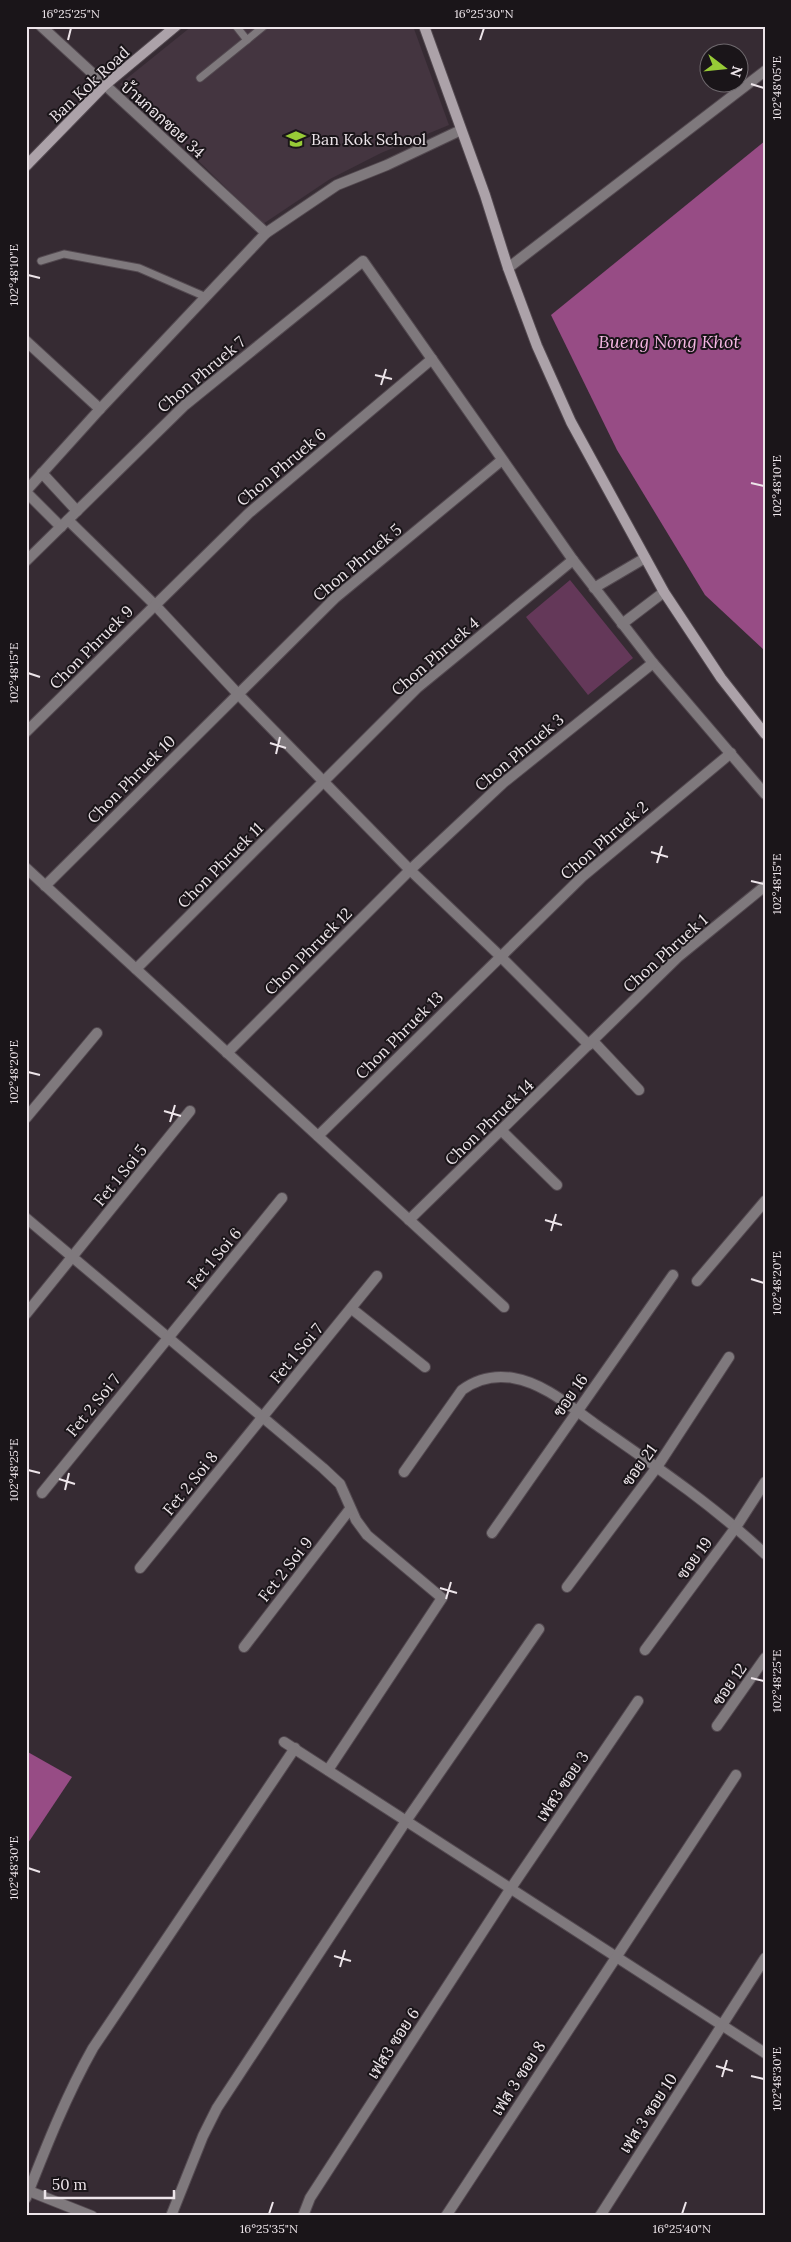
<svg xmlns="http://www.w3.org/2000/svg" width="791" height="2242" font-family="Lora,Sarabun,serif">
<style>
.built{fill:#443540}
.green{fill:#643859}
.water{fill:#974c85}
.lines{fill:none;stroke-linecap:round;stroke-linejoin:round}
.lane-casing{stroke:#534950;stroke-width:9}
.street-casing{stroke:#534950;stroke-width:12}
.secondary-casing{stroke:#534950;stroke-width:12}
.lane{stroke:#7f797d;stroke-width:7}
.street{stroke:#7f797d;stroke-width:10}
.secondary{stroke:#aca2a9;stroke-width:10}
.ticks{fill:none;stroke:#ede5ea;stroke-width:2}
.labels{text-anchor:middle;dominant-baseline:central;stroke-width:4;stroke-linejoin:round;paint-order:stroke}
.street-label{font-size:16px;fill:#ede5ea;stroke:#1a1519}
.poi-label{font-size:16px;fill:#ede5ea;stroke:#1a1519;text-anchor:start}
.water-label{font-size:18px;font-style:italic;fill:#f5b7e3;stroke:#1a1519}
.neatline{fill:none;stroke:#ede5ea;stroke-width:2}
.ticks-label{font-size:12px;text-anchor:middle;fill:#ede5ea}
</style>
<rect width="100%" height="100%" fill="#362b33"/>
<!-- built -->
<polygon class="built" points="192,26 413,26 449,125 381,153 330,179 263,224 120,84"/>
<!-- green -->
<polygon class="green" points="570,580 633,658 588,695 526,617"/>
<!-- water -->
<g class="water">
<polygon points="765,141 765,651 705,595 617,450 551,315"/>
<polygon points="26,1751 72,1777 26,1846"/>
</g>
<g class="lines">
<defs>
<g id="lane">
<polyline points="236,26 247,40 264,26"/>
<polyline points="200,78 247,40"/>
<polyline points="41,261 64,254 139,268 206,297"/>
</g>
<g id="street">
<polyline points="41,26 266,233"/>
<polyline points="508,268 765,71"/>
<polyline points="26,341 100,409"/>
<polyline points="42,473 77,511"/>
<polyline points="26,491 100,409 266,233 337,185 387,165 461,130"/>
<polyline points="26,492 61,527"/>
<polyline points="68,520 155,605 238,694 410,870 500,956 589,1045"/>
<polyline points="26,561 185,405 363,261 573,560 653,663 765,794"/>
<polyline points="594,588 645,558"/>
<polyline points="622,624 664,592"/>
<polyline points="26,732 249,513 432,359"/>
<polyline points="26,868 504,1307"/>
<polyline points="45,886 335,598 502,460"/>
<polyline points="136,969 417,688 573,560"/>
<polyline points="593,1041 639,1090"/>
<polyline points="227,1053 410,870 503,783 653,663"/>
<polyline points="26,1118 97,1033"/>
<polyline points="502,1131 557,1185"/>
<polyline points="318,1136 582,877 731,753"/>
<polyline points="26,1218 323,1468 340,1484 356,1520 367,1535 442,1598 328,1770"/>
<polyline points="409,1220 678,957 765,886"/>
<polyline points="697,1281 765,1201"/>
<polyline points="352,1309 425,1367"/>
<polyline points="26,1314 190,1111"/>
<path d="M404 1472 462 1390C477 1379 495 1375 513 1378 544 1383 571 1407 595 1424 654 1465 713 1505 765 1554"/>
<polyline points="42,1493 282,1198"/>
<polyline points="492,1533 673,1275"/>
<polyline points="140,1568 377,1276"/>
<polyline points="567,1587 657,1467 729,1357"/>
<polyline points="244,1647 350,1509"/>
<polyline points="645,1650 736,1527 765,1482"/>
<polyline points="717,1726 765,1658"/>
<polyline points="284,1742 765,2053"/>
<polyline points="29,2191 92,2216"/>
<path d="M26 2198C46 2147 66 2096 93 2048L295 1748"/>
<polyline points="171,2216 203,2136 217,2108 406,1821 539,1629"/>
<polyline points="303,2216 310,2198 511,1888 638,1701"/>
<polyline points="446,2216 736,1775"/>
<polyline points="600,2216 765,1958"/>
</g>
<g id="secondary">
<polyline points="424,26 485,195 508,268 537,346 571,422 664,592 721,678 765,734"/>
<polyline points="26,166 104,86 176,26"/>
</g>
</defs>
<!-- lane casing -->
<use href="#lane" class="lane-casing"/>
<!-- street casing -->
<use href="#street" class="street-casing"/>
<!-- secondary casing -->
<use href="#secondary" class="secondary-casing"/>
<!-- lane -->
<use href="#lane" class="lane"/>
<!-- street -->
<use href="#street" class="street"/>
<!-- secondary -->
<use href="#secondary" class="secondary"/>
</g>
<!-- ticks -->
<path class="ticks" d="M68 40 71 28M480 40 484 28M751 84 764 88M28 275 40 278M375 375 392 379M381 385 386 369M751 483 764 486M28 673 40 677M270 743 286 748M276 754 280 737M651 852 668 857M657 863 662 846M751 881 764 884M28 1072 40 1075M164 1111 181 1116M170 1122 175 1105M545 1220 562 1225M551 1231 556 1214M751 1279 764 1283M28 1470 40 1473M59 1479 75 1484M65 1490 69 1473M440 1588 457 1593M446 1599 451 1582M751 1678 764 1681M28 1868 40 1872M334 1956 351 1961M340 1967 345 1950M716 2066 733 2071M751 2076 764 2079M722 2077 727 2060M269 2214 273 2202M682 2214 686 2202"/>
<!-- icons -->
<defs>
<symbol id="school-bare" viewBox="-9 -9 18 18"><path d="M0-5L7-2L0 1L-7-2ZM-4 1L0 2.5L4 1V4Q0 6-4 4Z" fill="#98cb37" stroke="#1a1519" stroke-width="2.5" paint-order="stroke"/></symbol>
</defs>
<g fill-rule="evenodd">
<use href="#school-bare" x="282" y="125" width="28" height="28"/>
</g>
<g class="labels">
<!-- street labels -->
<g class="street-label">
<text transform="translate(89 84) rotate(-43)">Ban Kok Road</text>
<text transform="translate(163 119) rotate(42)">บ้านกอกซอย 34</text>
<text transform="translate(201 374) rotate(-40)">Chon Phruek 7</text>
<text transform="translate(281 467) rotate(-40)">Chon Phruek 6</text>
<text transform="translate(357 562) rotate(-40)">Chon Phruek 5</text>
<text transform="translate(91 647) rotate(-45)">Chon Phruek 9</text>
<text transform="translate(435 656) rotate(-41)">Chon Phruek 4</text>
<text transform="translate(519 752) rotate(-40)">Chon Phruek 3</text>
<text transform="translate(131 779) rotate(-45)">Chon Phruek 10</text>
<text transform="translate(604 840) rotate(-41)">Chon Phruek 2</text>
<text transform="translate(220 865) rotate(-45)">Chon Phruek 11</text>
<text transform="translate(308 951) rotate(-45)">Chon Phruek 12</text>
<text transform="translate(665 953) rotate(-42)">Chon Phruek 1</text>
<text transform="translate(399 1035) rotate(-45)">Chon Phruek 13</text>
<text transform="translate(489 1122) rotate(-44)">Chon Phruek 14</text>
<text transform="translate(120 1175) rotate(-51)">Fet 1 Soi 5</text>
<text transform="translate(214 1258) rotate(-50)">Fet 1 Soi 6</text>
<text transform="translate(296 1353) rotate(-50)">Fet 1 Soi 7</text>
<text transform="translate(570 1395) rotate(-55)">ซอย 16</text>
<text transform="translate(93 1405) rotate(-51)">Fet 2 Soi 7</text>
<text transform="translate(639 1465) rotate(-54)">ซอย 21</text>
<text transform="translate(190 1483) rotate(-51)">Fet 2 Soi 8</text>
<text transform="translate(694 1558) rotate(-54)">ซอย 19</text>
<text transform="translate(285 1569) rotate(-52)">Fet 2 Soi 9</text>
<text transform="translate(729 1684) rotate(-55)">ซอย 12</text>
<text transform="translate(562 1786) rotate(-56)">เฟส3 ซอย 3</text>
<text transform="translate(393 2043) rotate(-57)">เฟส3 ซอย 6</text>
<text transform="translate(518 2078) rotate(-57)">เฟส 3 ซอย 8</text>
<text transform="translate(648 2113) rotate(-57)">เฟส 3 ซอย 10</text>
</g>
<!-- poi labels -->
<g class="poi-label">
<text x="311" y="139">Ban Kok School</text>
</g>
<!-- water labels -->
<g class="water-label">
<text x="669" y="341">Bueng Nong Khot</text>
</g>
</g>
<!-- border -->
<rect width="791" height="2242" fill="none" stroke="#1a1519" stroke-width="55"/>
<!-- north arrow -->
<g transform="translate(724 68) rotate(106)"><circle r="24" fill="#1a1519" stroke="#6e686d"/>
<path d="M0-4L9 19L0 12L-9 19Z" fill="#98cb37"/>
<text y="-8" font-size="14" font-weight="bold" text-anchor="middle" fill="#ede5ea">N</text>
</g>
<!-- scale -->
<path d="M45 2190v8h129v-8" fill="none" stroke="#ede5ea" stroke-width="2.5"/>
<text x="52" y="2190" font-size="15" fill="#ede5ea" stroke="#1a1519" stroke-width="4" paint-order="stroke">50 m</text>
<rect x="28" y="28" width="736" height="2186" class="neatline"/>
<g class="ticks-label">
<text x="71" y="18">16°25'25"N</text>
<text x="484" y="18">16°25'30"N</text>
<text transform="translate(777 88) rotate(-90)" y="4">102°48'05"E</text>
<text transform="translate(14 275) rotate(-90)" y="4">102°48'10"E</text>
<text transform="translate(777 486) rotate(-90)" y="4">102°48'10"E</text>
<text transform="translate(14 673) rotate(-90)" y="4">102°48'15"E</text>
<text transform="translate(777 884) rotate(-90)" y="4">102°48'15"E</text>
<text transform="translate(14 1072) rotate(-90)" y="4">102°48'20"E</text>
<text transform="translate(777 1283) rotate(-90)" y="4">102°48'20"E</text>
<text transform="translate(14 1470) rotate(-90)" y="4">102°48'25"E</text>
<text transform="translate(777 1681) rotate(-90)" y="4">102°48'25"E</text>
<text transform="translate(14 1868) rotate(-90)" y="4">102°48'30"E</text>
<text transform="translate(777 2079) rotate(-90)" y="4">102°48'30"E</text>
<text x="269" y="2233">16°25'35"N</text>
<text x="682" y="2233">16°25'40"N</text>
</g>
</svg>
